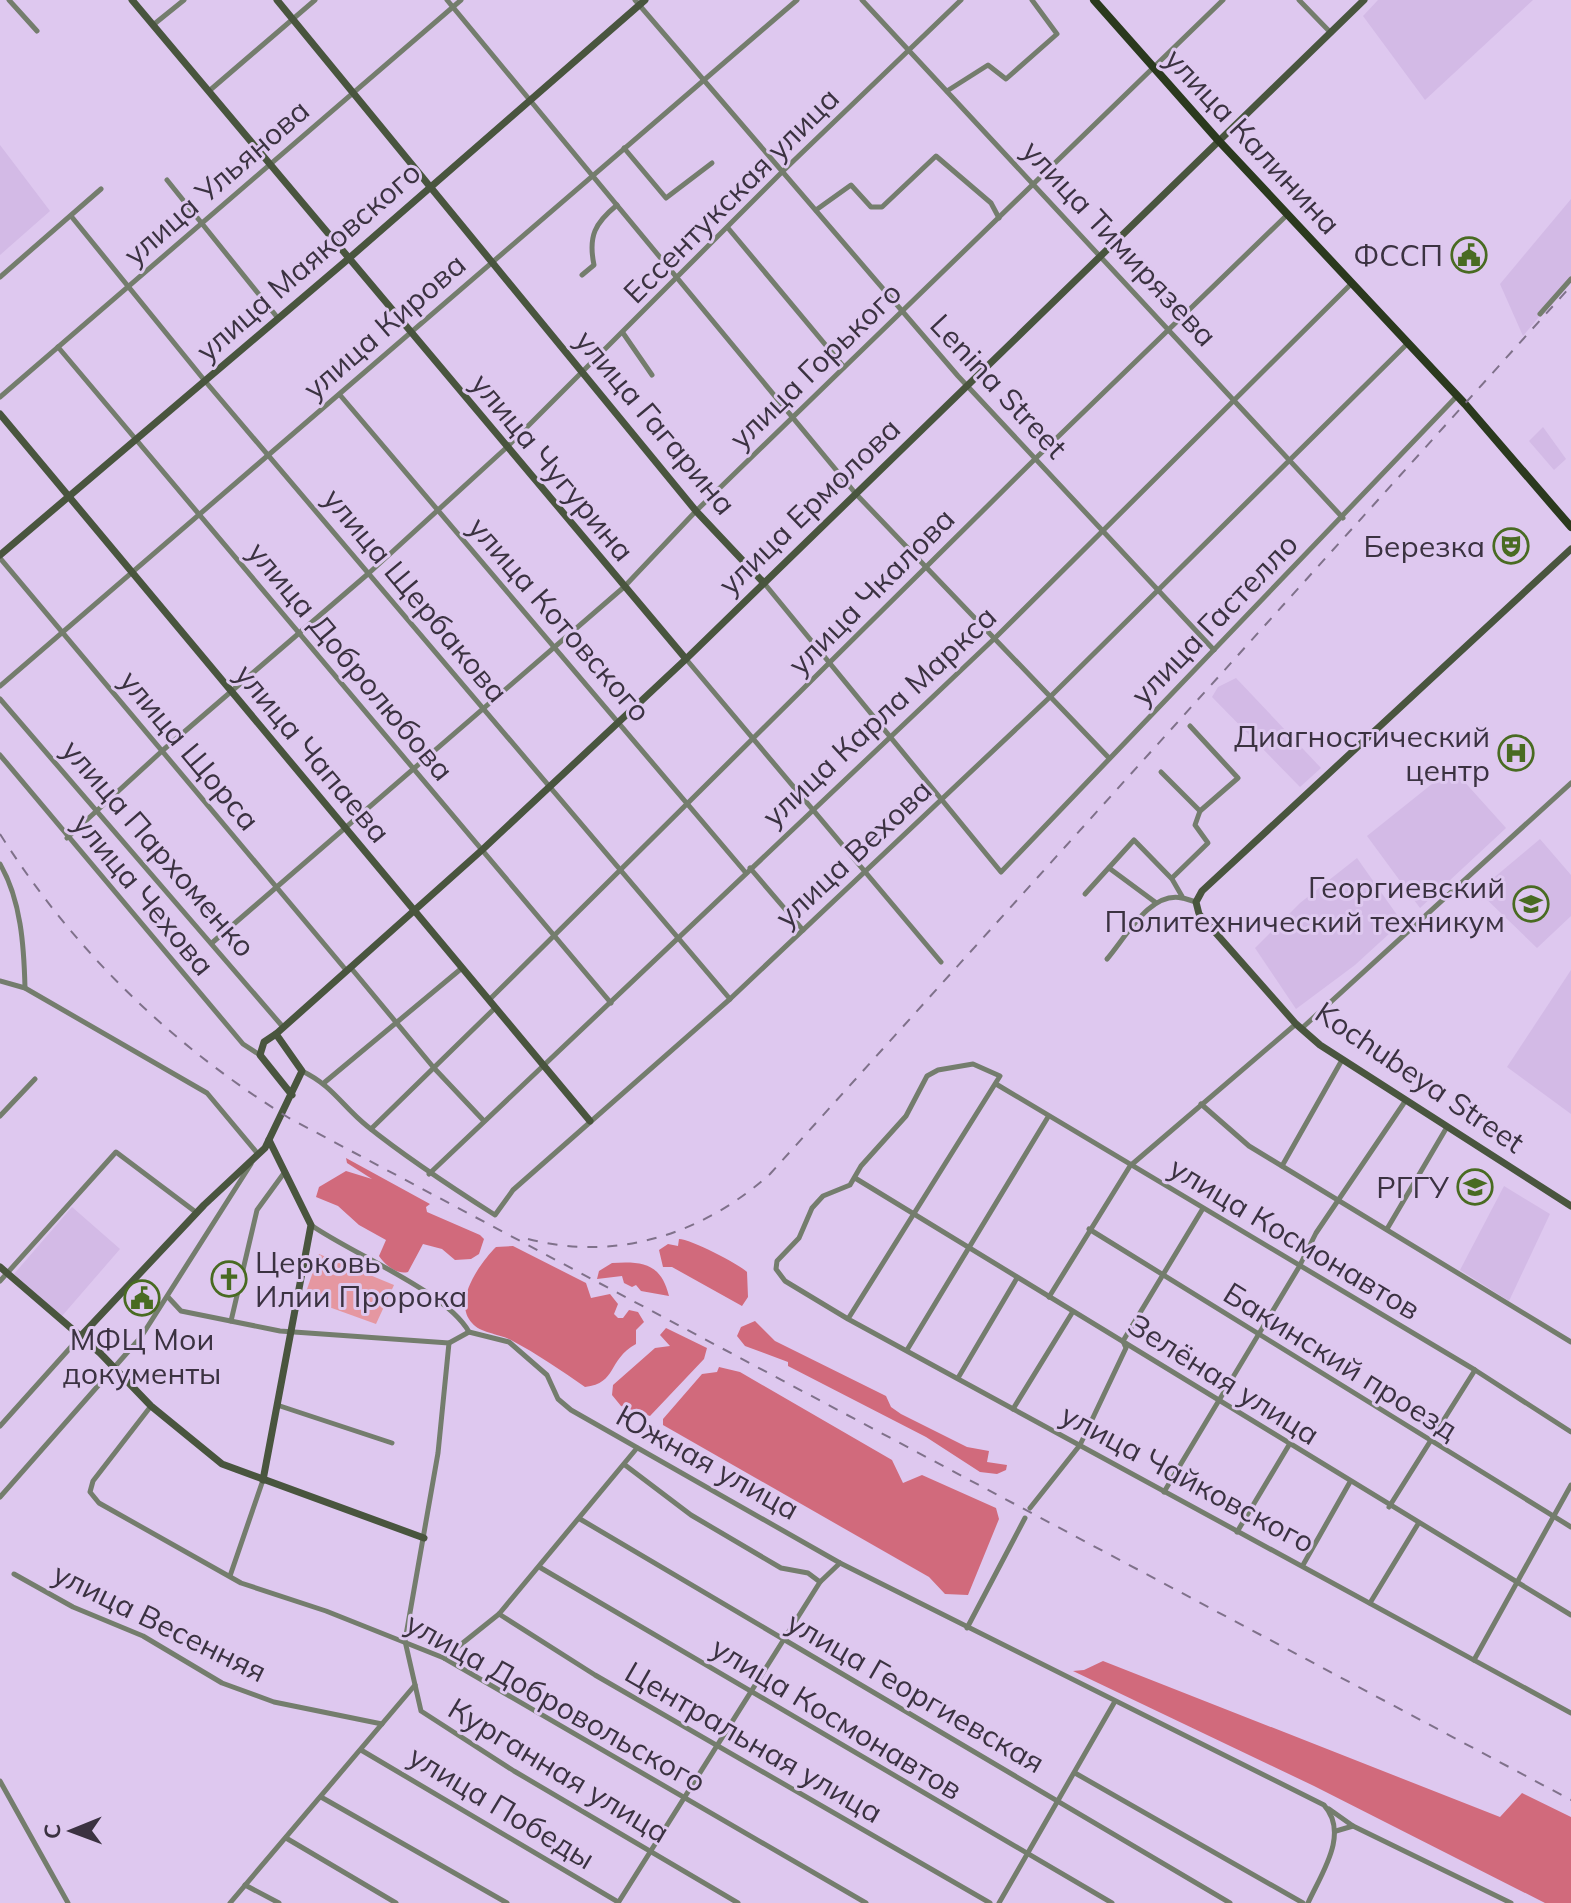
<svg xmlns="http://www.w3.org/2000/svg" width="1571" height="1903" font-family="Mulish,sans-serif">
<style>
.built{fill:#d3bae6}
.green{fill:#e597a1}
.forest{fill:#d16a7c}
.lines{fill:none;stroke-linecap:round;stroke-linejoin:round}
.street{stroke:#747d6d;stroke-width:5}
.secondary{stroke:#49553e;stroke-width:7}
.primary{stroke:#2b391e;stroke-width:8}
.rail{stroke:#7f718a;stroke-width:2;stroke-dasharray:10 10;stroke-linecap:butt}
.labels{text-anchor:middle;dominant-baseline:central;stroke-width:6;stroke-linejoin:round;paint-order:stroke}
.street-label{font-size:30px;fill:#3b3241;stroke:#dec8ef}
.poi-label{font-size:30px;fill:#3b3241;stroke:#dec8ef;text-anchor:end}
</style>
<rect width="100%" height="100%" fill="#dec8ef"/>
<!-- built -->
<g class="built">
<polygon points="1378,0 1533,0 1425,100 1363,16"/>
<polygon points="0,145 50,211 0,255"/>
<polygon points="1571,199 1571,279 1523,336 1500,284"/>
<polygon points="1543,427 1566,459 1554,470 1529,441"/>
<polygon points="1236,678 1321,768 1300,787 1212,697 1218,687"/>
<polygon points="1452,768 1506,828 1420,908 1367,836"/>
<polygon points="1540,839 1571,875 1571,916 1537,948 1478,891"/>
<polygon points="1357,858 1402,922 1355,965 1296,1009 1255,948 1300,903"/>
<polygon points="1571,970 1571,1114 1507,1067"/>
<polygon points="1504,1186 1550,1214 1509,1301 1460,1270"/>
<polygon points="72,1207 120,1249 62,1316 14,1274"/>
</g>
<!-- green -->
<polygon class="green" points="319,1254 394,1285 376,1324 304,1298"/>
<!-- forest -->
<g class="forest">
<path d="M346 1158 430 1204 426 1207 427 1212 480 1235 484 1239 479 1254 471 1259 455 1260 442 1249 423 1244 408 1272C397 1275 385 1265 379 1256L386 1240 359 1225 338 1206 316 1197 319 1187 346 1171 372 1179 347 1163Z"/>
<path d="M679 1239C690 1239 739 1264 747 1272L748 1297 742 1306 672 1267H663L659 1250 668 1244 678 1246Z"/>
<path d="M513 1246 586 1283 591 1298 610 1294 618 1304 614 1314 618 1318H623L629 1310 638 1312 644 1322 636 1330V1344C607 1360 618 1383 585 1387 561 1370 537 1354 511 1340 500 1334 480 1333 472 1323 452 1302 480 1263 496 1247Z"/>
<path d="M612 1263C644 1261 661 1264 669 1296L641 1291 636 1285 632 1287 624 1283 622 1276 597 1279 599 1271Z"/>
<polygon points="755,1321 775,1341 886,1396 891,1407 901,1414 967,1447 989,1451 987,1462 1007,1465 1006,1470 997,1474 980,1472 926,1437 788,1366 788,1362 745,1346 737,1336 741,1327"/>
<polygon points="666,1328 707,1348 704,1359 650,1416 621,1406 612,1395 613,1385 655,1348 670,1346 660,1335"/>
<polygon points="719,1367 740,1372 892,1460 903,1483 922,1475 996,1508 999,1519 968,1595 945,1594 929,1577 663,1425 663,1419 702,1374 717,1372"/>
<polygon points="1103,1661 1500,1817 1522,1793 1571,1817 1571,1903 1545,1903 1314,1786 1073,1671 1084,1670"/>
</g>
<g class="lines">
<!-- street -->
<g class="street">
<polyline points="9,0 37,31"/>
<polyline points="447,0 856,494 1109,758"/>
<polyline points="635,0 958,376 1214,650"/>
<polyline points="862,0 1343,518"/>
<polyline points="1299,0 1331,33"/>
<polyline points="153,25 184,0"/>
<polyline points="209,91 315,0"/>
<polyline points="947,91 988,65 1006,79 1057,34 1032,0"/>
<polyline points="624,148 666,198 712,163"/>
<polyline points="167,180 277,317"/>
<polyline points="816,210 851,185 871,207 882,207 936,156 991,203 999,218"/>
<polyline points="71,216 205,381 730,999"/>
<polyline points="728,228 844,367"/>
<path d="M582 275 594 265C588 236 595 223 617 205"/>
<polyline points="0,277 101,189"/>
<polyline points="1540,314 1571,279"/>
<polyline points="623,333 652,375"/>
<polyline points="58,347 611,1003"/>
<polyline points="340,395 746,873"/>
<polyline points="0,397 461,0"/>
<polyline points="0,558 346,970"/>
<polyline points="764,583 1001,872 1457,396"/>
<polyline points="686,659 941,962"/>
<polyline points="0,686 797,0"/>
<polyline points="0,699 283,1027"/>
<polyline points="1190,726 1238,778 1200,811"/>
<polyline points="0,755 243,1044 260,1055"/>
<polyline points="1161,772 1200,811 1195,825 1208,843 1172,878"/>
<polyline points="67,838 162,751 369,573 506,448 783,171 961,0"/>
<path d="M0 864C21 900 24 946 25 988"/>
<polyline points="750,868 803,930"/>
<polyline points="1109,868 1155,902"/>
<polyline points="1085,894 1134,840 1172,879 1183,898 1196,902"/>
<polyline points="213,942 624,587 696,511 1223,0"/>
<path d="M1107 959C1126 937 1150 891 1182 898"/>
<polyline points="351,968 434,1068 484,1121"/>
<polyline points="0,981 25,988 207,1093 258,1154"/>
<polyline points="489,1000 1035,459 1287,215"/>
<polyline points="1301,1029 1571,783"/>
<path d="M302 1071C333 1086 342 1106 367 1126 408 1159 451 1187 495 1215L513 1190 730 999 1050 697 1408 343"/>
<polyline points="325,1082 462,968"/>
<polyline points="996,1084 1475,1370 1571,1432"/>
<polyline points="1201,1104 1249,1146 1571,1342"/>
<polyline points="0,1116 35,1079"/>
<polyline points="371,1129 495,1008"/>
<polyline points="1282,1166 1342,1060"/>
<polyline points="429,1174 996,637 1352,283"/>
<polyline points="855,1178 1571,1615"/>
<path d="M311 1225C352 1254 446 1291 469 1332L509 1342 547 1375 558 1399 571 1410 840 1563 1324 1805C1350 1834 1321 1874 1308 1903"/>
<polyline points="1089,1229 1571,1527"/>
<polyline points="1387,1229 1447,1127"/>
<polyline points="0,1281 116,1152 197,1213"/>
<polyline points="168,1297 181,1311 280,1331 449,1343 469,1332"/>
<polyline points="1049,1297 1130,1166 1296,1024"/>
<polyline points="848,1319 1000,1076 973,1064 938,1070 927,1076 906,1116 861,1166 850,1185 823,1196 812,1208 799,1238 777,1261 776,1269 785,1281 848,1319 1571,1713"/>
<polyline points="231,1321 257,1210 284,1173"/>
<polyline points="449,1343 438,1453 405,1641 421,1711 514,1771 738,1903"/>
<polyline points="907,1350 1048,1117"/>
<polyline points="958,1378 1017,1278"/>
<polyline points="277,1405 392,1443"/>
<polyline points="151,1406 93,1481 90,1492 99,1503 241,1583 326,1611 444,1658 866,1903"/>
<polyline points="1013,1409 1072,1313"/>
<polyline points="0,1426 79,1338"/>
<polyline points="625,1465 691,1515 781,1568 808,1573 820,1582"/>
<polyline points="1164,1492 1299,1267 1316,1233 1406,1100"/>
<polyline points="0,1497 141,1337 251,1164"/>
<polyline points="1389,1507 1475,1370"/>
<polyline points="1030,1508 1080,1445 1126,1348 1123,1341 1202,1210"/>
<polyline points="580,1519 1230,1903"/>
<polyline points="1237,1532 1289,1445"/>
<polyline points="1303,1565 1350,1482"/>
<polyline points="541,1568 1112,1903"/>
<polyline points="14,1574 73,1607 143,1636 222,1683 274,1702 382,1724"/>
<polyline points="230,1576 263,1480"/>
<polyline points="1370,1603 1418,1524"/>
<polyline points="499,1614 595,1675 990,1903"/>
<polyline points="967,1628 1025,1518"/>
<polyline points="444,1658 499,1614 637,1448"/>
<polyline points="1474,1660 1571,1485"/>
<polyline points="361,1750 618,1902"/>
<polyline points="1075,1773 1303,1903"/>
<polyline points="0,1781 68,1903"/>
<polyline points="321,1797 507,1903"/>
<polyline points="1329,1809 1353,1826 1511,1903"/>
<polyline points="1336,1831 1353,1826"/>
<polyline points="286,1838 396,1903"/>
<polyline points="245,1885 279,1903"/>
<polyline points="230,1903 415,1685"/>
<polyline points="618,1903 820,1582 840,1563"/>
<polyline points="999,1903 1114,1703"/>
</g>
<!-- secondary -->
<g class="secondary">
<polyline points="132,0 686,659"/>
<polyline points="277,0 696,511 764,583"/>
<polyline points="0,414 590,1121"/>
<polyline points="1571,549 1202,891 1196,902 1199,914 1296,1024 1320,1045 1571,1206"/>
<polyline points="0,555 347,260 645,0"/>
<polyline points="276,1034 482,850 686,659 1364,0"/>
<polyline points="0,1267 100,1353 151,1406 222,1464 424,1538"/>
<polyline points="79,1338 204,1205 265,1148 302,1071 276,1034 264,1042 260,1055 292,1095"/>
<polyline points="263,1480 311,1225 269,1140"/>
</g>
<!-- primary -->
<polyline class="primary" points="1094,0 1218,140 1465,404 1571,527"/>
<!-- rail -->
<g class="rail">
<path d="M0 834C75 952 170 1044 289 1118L1571 1800"/>
<path d="M528 1239C617 1262 703 1234 770 1174L1571 286"/>
</g>
</g>
<!-- icons -->
<defs>
<symbol id="civic-ring" viewBox="-11 -11 22 22"><circle r="9.5" fill="#dec8ef" stroke="#496b22" stroke-width="1.5"/><path d="M-.6-6.5H3V-4.5H.6V-3L4-1V1h2V6H-6V1h2V-1L-.6-3ZM-1.2 2.5V6h2.4V2.5Z" fill="#496b22"/></symbol>
<symbol id="theatre-ring" viewBox="-11 -11 22 22"><circle r="9.5" fill="#dec8ef" stroke="#496b22" stroke-width="1.5"/><path d="M-5-5.5Q0-4 5-5.5V0Q5 5 0 6Q-5 5-5 0ZM-3.3-2.5H-1v1.5H-3.3ZM1-2.5H3.3v1.5H1ZM-2.8 1Q0 5.5 2.8 1Z" fill="#496b22"/></symbol>
<symbol id="hospital-ring" viewBox="-11 -11 22 22"><circle r="9.5" fill="#dec8ef" stroke="#496b22" stroke-width="1.5"/><path d="M-5-5h3v3.5h4V-5h3V5h-3V1.5h-4V5h-3Z" fill="#496b22"/></symbol>
<symbol id="university-ring" viewBox="-11 -11 22 22"><circle r="9.5" fill="#dec8ef" stroke="#496b22" stroke-width="1.5"/><path d="M0-5L7-2L0 1L-7-2ZM-4 1L0 2.5L4 1V4Q0 6-4 4Z" fill="#496b22"/></symbol>
<symbol id="church-ring" viewBox="-11 -11 22 22"><circle r="9.5" fill="#dec8ef" stroke="#496b22" stroke-width="1.5"/><path d="M-1.2-6h2.4v3.5h3.3v2.4h-3.3V6h-2.4V-.1h-3.3v-2.4h3.3Z" fill="#496b22"/></symbol>
</defs>
<g fill-rule="evenodd">
<use href="#civic-ring" x="1449" y="235" width="40" height="40"/>
<use href="#theatre-ring" x="1491" y="526" width="40" height="40"/>
<use href="#hospital-ring" x="1496" y="733" width="40" height="40"/>
<use href="#university-ring" x="1511" y="884" width="40" height="40"/>
<use href="#university-ring" x="1455" y="1167" width="40" height="40"/>
<use href="#church-ring" x="209" y="1259" width="40" height="40"/>
<use href="#civic-ring" x="122" y="1278" width="40" height="40"/>
</g>
<g class="labels">
<!-- street labels -->
<g class="street-label">
<text transform="translate(1253 141) rotate(47)">улица Калинина</text>
<text transform="translate(216 182) rotate(-41)">улица Ульянова</text>
<text transform="translate(731 195) rotate(-45)">Ессентукская улица</text>
<text transform="translate(1120 243) rotate(47)">улица Тимирязева</text>
<text transform="translate(308 261) rotate(-41)">улица Маяковского</text>
<text transform="translate(384 326) rotate(-41)">улица Кирова</text>
<text transform="translate(815 365) rotate(-44)">улица Горького</text>
<text transform="translate(999 386) rotate(47)">Lenina Street</text>
<text transform="translate(656 422) rotate(50)">улица Гагарина</text>
<text transform="translate(553 467) rotate(50)">улица Чугурина</text>
<text transform="translate(809 506) rotate(-44)">улица Ермолова</text>
<text transform="translate(871 591) rotate(-45)">улица Чкалова</text>
<text transform="translate(416 595) rotate(50)">улица Щербакова</text>
<text transform="translate(560 619) rotate(49)">улица Котовского</text>
<text transform="translate(1214 619) rotate(-46)">улица Гастелло</text>
<text transform="translate(351 661) rotate(50)">улица Добролюбова</text>
<text transform="translate(879 716) rotate(-43)">улица Карла Маркса</text>
<text transform="translate(190 750) rotate(50)">улица Щорса</text>
<text transform="translate(313 753) rotate(50)">улица Чапаева</text>
<text transform="translate(159 848) rotate(49)">улица Пархоменко</text>
<text transform="translate(853 853) rotate(-43)">улица Вехова</text>
<text transform="translate(144 894) rotate(50)">улица Чехова</text>
<text transform="translate(1420 1077) rotate(34)">Kochubeya Street</text>
<text transform="translate(1295 1238) rotate(31)">улица Космонавтов</text>
<text transform="translate(1341 1361) rotate(32)">Бакинский проезд</text>
<text transform="translate(1224 1379) rotate(32)">Зелёная улица</text>
<text transform="translate(708 1462) rotate(29)">Южная улица</text>
<text transform="translate(1188 1478) rotate(28)">улица Чайковского</text>
<text transform="translate(160 1622) rotate(26)">улица Весенняя</text>
<text transform="translate(916 1692) rotate(30)">улица Георгиевская</text>
<text transform="translate(556 1702) rotate(29)">улица Добровольского</text>
<text transform="translate(837 1718) rotate(31)">улица Космонавтов</text>
<text transform="translate(754 1742) rotate(30)">Центральная улица</text>
<text transform="translate(559 1770) rotate(31)">Курганная улица</text>
<text transform="translate(502 1807) rotate(31)">улица Победы</text>
</g>
<!-- poi labels -->
<g class="poi-label">
<text x="1443" y="255">ФССП</text>
<text x="1485" y="546">Березка</text>
<text x="1490" y="736">Диагностический<tspan x="1490" dy="34">центр</tspan></text>
<text x="1505" y="887">Георгиевский<tspan x="1505" dy="34">Политехнический техникум</tspan></text>
<text x="1449" y="1187">РГГУ</text>
<text x="255" y="1262" text-anchor="start">Церковь<tspan x="255" dy="34">Илии Пророка</tspan></text>
<text x="142" y="1339" text-anchor="middle">МФЦ Мои<tspan x="142" dy="34">документы</tspan></text>
</g>
</g>
<!-- north arrow -->
<g transform="translate(72 1831) rotate(269)" stroke="#dec8ef" stroke-width="6" paint-order="stroke">
<path d="M0-6L14 30L0 20L-14 30Z" fill="#3b3241"/>
<text y="-12" font-size="22" font-weight="bold" text-anchor="middle" fill="#3b3241">С</text>
</g>
</svg>
